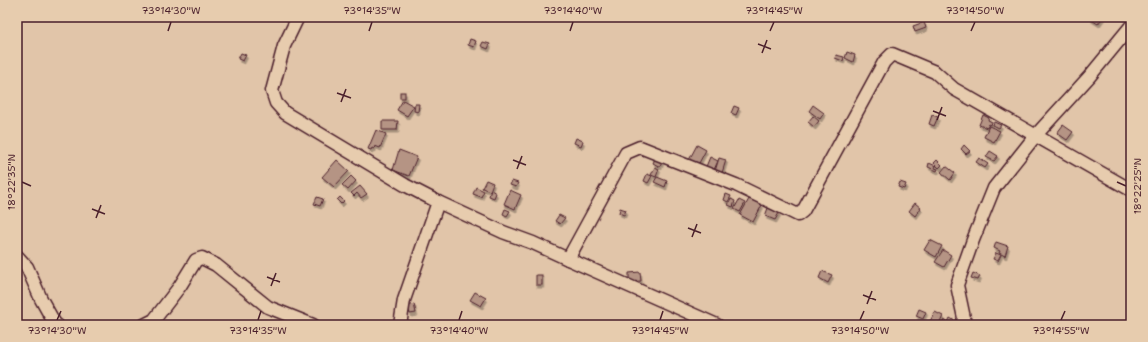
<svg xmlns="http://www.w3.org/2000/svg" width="1148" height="342" font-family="'Shantell Sans',sans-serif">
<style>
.building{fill:#b59484;stroke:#4a1f2b;filter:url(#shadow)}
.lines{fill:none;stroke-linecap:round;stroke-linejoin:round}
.minor-casing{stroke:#4a1f2b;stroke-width:15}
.minor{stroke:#e7ccae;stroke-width:12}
.ticks{fill:none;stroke:#4a1f2b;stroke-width:1.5}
.neatline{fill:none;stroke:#4a1f2b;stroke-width:1.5}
.ticks-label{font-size:10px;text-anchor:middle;fill:#4a1f2b}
</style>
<defs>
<filter id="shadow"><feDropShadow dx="1.5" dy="3" stdDeviation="0" flood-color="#0004"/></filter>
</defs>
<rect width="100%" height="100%" fill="#e1c5a9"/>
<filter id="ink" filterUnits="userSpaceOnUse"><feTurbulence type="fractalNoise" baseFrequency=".025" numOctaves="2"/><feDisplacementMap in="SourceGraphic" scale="8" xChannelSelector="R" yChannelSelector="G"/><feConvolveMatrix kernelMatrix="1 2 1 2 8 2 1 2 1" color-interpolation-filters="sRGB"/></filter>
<g filter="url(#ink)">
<!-- building -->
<g class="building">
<polygon points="1092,17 1103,17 1098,24 1090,19"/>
<polygon points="924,22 926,28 915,32 913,26"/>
<polygon points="470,39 476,41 474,47 468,45"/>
<polygon points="483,42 490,44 488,49 481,46"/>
<polygon points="847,52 855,55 853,62 845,58"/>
<polygon points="241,53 246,55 243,61 238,59"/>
<polygon points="836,55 844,57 843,61 835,58"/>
<rect x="400" y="92" width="5" height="6"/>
<polygon points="403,100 414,106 407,116 397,110"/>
<polygon points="415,104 419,104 418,112 414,111"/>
<polygon points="813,105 824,113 820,119 809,111"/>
<polygon points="734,106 739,108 736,115 731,113"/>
<polygon points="932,115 938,117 934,126 929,124"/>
<polygon points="983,115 989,118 988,120 992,122 991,125 989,124 987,128 979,125"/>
<polygon points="813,116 819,121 814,127 808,122"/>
<polygon points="382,121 398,121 397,130 382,130"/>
<polygon points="994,122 1001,125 999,128 993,125"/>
<polygon points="1063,125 1073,132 1067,140 1057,133"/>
<polygon points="989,126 1000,131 994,142 984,137"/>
<polygon points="376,130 386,134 380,148 375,146 374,149 372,148 371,150 368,149"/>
<polygon points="576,138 583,141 581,146 574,143"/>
<polygon points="697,145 706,150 698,165 689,160"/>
<polygon points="964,145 970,151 966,154 961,149"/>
<polygon points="399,150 417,157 409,176 393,170"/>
<polygon points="990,151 998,156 994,161 986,157"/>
<polygon points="710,157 718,161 713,172 705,169"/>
<polygon points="719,158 726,160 722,173 715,171"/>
<polygon points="979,158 988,164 985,168 976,162"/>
<polygon points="655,159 662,162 660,167 653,163"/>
<polygon points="337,160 349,171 334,187 322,177"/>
<polygon points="937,160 942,165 939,168 934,163"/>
<polygon points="929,163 936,166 935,168 938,169 937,171 928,167"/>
<polygon points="946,166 955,173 950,180 941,172"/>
<polygon points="655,167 659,169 656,177 651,175"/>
<polygon points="647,174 652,176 648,183 644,181"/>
<polygon points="351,176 356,181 348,190 342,185"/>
<polygon points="657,177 667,181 665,187 654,182"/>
<polygon points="486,180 493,183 490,191 482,188"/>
<polygon points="512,181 518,183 516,187 510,185"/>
<polygon points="900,182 906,184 904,189 898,187"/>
<polygon points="360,186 367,194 361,198 357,193 354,196 351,193"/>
<polygon points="476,187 484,191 481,197 473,194"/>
<polygon points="491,190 496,193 494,198 489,196"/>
<polygon points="510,190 521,195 515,209 504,204"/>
<polygon points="726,194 731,196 728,202 724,200"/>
<polygon points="317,197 323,199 320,206 314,204"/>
<polygon points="340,197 344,201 341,204 337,200"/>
<polygon points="731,199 735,201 733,207 728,205"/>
<polygon points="749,199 762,205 753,222 740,215"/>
<polygon points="739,200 745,203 740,212 734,209"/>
<polygon points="915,203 921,208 915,216 909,211"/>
<polygon points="620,208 626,210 624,215 619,213"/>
<polygon points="768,208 779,213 775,220 765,216"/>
<polygon points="505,209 510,211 507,216 503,214"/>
<polygon points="559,215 565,218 560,224 555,221"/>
<polygon points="930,240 942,246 936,257 924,250"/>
<polygon points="996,242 1008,246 1005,256 999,253 1000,251 994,248"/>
<polygon points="943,250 951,255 944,267 935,262"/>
<polygon points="996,253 1001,255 998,261 993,259"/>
<polygon points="822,271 832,275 828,283 819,278"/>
<polygon points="640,272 641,281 629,282 629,273"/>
<polygon points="973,273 980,276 978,280 971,278"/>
<rect x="536" y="275" width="6" height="10"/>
<polygon points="475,292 486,298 481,306 470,300"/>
<polygon points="414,304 416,313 410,314 408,306"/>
<polygon points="919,309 926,312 923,319 916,316"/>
<polygon points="935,312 943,316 939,325 934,325 929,323"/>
<polygon points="950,318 955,321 954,325 942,325 944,320 948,322"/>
</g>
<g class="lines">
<defs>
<g id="minor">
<polyline points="298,17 284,46 272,91 276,103 285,113 405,185 438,202 503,232 533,243 568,259 717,325"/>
<polyline points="17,256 27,267 41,299 55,324 57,325"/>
<polyline points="568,259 626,153 640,147 736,185 798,215 803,211 884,62 892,54 935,72 954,89 1131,190"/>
<polyline points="144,325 154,320 180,286 196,260 202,258 216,265 268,307 313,325"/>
<polyline points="400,325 404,300 438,202"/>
<polyline points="962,325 964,318 957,285 973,240 994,188 1036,135 1089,77 1131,26"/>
</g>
</defs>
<!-- minor casing -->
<use href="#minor" class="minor-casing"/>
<!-- minor -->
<use href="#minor" class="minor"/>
</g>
</g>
<!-- ticks -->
<path class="ticks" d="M168 31 171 22M369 31 372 22M570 31 573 22M770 31 774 22M971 31 975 22M758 44 771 49M762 53 767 40M337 93 351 98M341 102 346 89M933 111 946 116M937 120 942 107M513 160 526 165M517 169 522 156M22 182 31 186M1117 182 1126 186M92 209 105 214M96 218 101 205M688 228 701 233M692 237 697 224M267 277 280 282M271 286 276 273M863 295 876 300M867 304 872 291M57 320 61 311M258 320 261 311M459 320 462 311M660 320 663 311M860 320 864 311M1061 320 1065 311"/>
<!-- margin -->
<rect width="1148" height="342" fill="none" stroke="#e7ccae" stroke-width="44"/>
<rect x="22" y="22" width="1104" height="298" class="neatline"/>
<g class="ticks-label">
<text x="171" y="14">73°14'30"W</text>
<text x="372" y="14">73°14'35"W</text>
<text x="573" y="14">73°14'40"W</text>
<text x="774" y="14">73°14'45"W</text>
<text x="975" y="14">73°14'50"W</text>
<text transform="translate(11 182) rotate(-90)" y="4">18°22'35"N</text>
<text transform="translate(1137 186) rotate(-90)" y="4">18°22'25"N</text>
<text x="57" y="334">73°14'30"W</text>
<text x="258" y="334">73°14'35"W</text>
<text x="459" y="334">73°14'40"W</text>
<text x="660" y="334">73°14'45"W</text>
<text x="860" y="334">73°14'50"W</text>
<text x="1061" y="334">73°14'55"W</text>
</g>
</svg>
